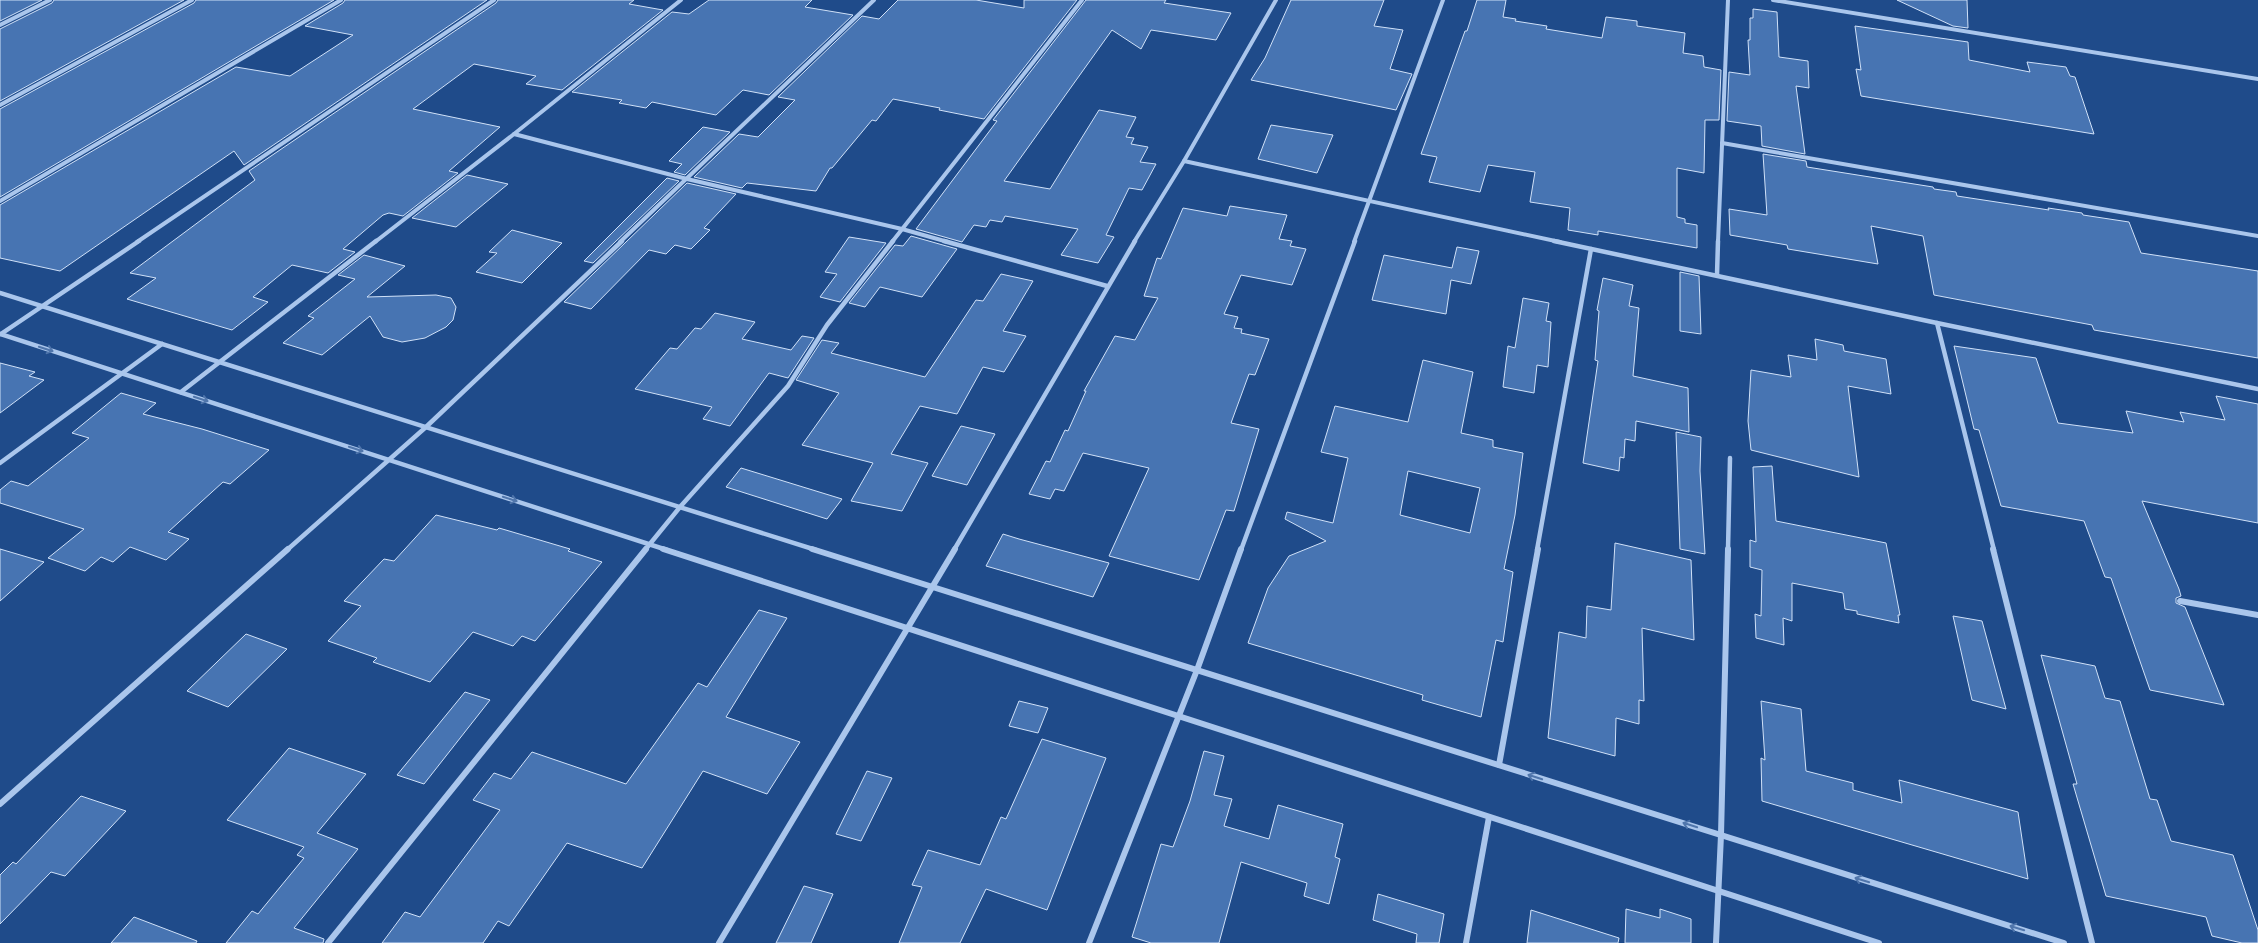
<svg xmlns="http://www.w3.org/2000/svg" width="2258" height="943" font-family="Arial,sans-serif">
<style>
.building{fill:#4774b2;stroke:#d0e1f8;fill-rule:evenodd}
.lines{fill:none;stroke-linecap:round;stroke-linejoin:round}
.minor-far2{stroke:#aac6ec;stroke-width:4}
.minor-far1{stroke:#aac6ec;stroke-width:4.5}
.minor{stroke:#aac6ec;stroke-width:6}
.oneway{stroke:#5076ac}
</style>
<rect width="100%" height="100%" fill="#1f4b8a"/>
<!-- building -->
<g class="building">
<polygon points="0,0 42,0 0,21"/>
<polygon points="54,0 184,0 0,101 0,29 52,3"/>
<polygon points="196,0 334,0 0,197 0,109 194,3"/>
<polygon points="345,0 487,0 244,165 234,151 60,271 0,258 0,205 236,67 290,76 353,35 305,26 343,3"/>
<polygon points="498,0 634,0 629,4 663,10 562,90 526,84 536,76 474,64 413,109 500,127 449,171 458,173 403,216 389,213 383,215 343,249 355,252 328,273 292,265 253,297 268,302 232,330 127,299 156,278 130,273 255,180 249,171 496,3"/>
<polygon points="709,0 812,0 805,7 853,15 769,95 743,90 716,115 652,102 646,108 619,103 622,100 572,92 672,12 689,14"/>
<polygon points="898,0 976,0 1024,8 1024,0 1077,0 984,119 939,110 940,108 893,99 876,121 872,120 832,168 830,168 816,191 747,183 742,188 694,177 739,134 758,137 795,100 778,97 862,16 879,19"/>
<polygon points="1086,0 1166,0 1164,3 1231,13 1216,40 1151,30 1141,49 1112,30 1004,181 1050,189 1099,110 1136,117 1126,137 1134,138 1131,144 1148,147 1140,162 1156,164 1142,190 1129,188 1106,235 1114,237 1098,263 1061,255 1078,229 1005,216 1002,222 990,220 986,227 974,225 962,242 916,229 997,121 993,120"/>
<polygon points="1291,0 1384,0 1374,26 1403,30 1390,69 1412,74 1396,110 1251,80 1265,58"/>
<polygon points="1477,0 1506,0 1503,17 1516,19 1515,21 1547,26 1546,29 1602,38 1606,17 1637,21 1637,26 1685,33 1683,53 1703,56 1704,67 1721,70 1719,120 1705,120 1704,173 1677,168 1677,217 1685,219 1685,223 1697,225 1697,248 1598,231 1598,235 1568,230 1570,208 1530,202 1535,172 1488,165 1480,192 1429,182 1437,157 1421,154 1465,31 1467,31"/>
<polygon points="1897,0 1967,0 1968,28 1953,26"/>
<polygon points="1753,9 1777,12 1779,57 1808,61 1809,88 1796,86 1805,154 1762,146 1761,126 1727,121 1729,72 1750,75 1748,40 1750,40 1750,18 1753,18"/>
<polygon points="1855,26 1968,42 1969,60 2030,72 2027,62 2066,67 2070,76 2075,77 2094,134 1861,96 1856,69 1861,70"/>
<polygon points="1271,125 1333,135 1317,173 1258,159"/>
<polygon points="703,127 730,132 685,175 674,172 682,164 669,161"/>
<polygon points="1763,154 1806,161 1807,167 1933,187 1934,189 1956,192 1957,196 2049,210 2048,208 2082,213 2083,215 2129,222 2141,253 2258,271 2258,358 2094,330 2092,325 1934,295 1923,236 1871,226 1878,264 1788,249 1787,245 1730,235 1729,209 1767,215"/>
<polygon points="467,175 508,184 456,227 412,218"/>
<polygon points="667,178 679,181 593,263 584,261"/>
<polygon points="687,183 736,194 704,228 710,230 691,249 675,245 666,254 649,250 591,309 564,302"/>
<polygon points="1230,206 1287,215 1279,239 1292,241 1290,246 1306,249 1292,285 1241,275 1224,314 1238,317 1234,328 1242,329 1241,333 1269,339 1255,375 1249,374 1231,423 1259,429 1234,511 1226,510 1199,580 1109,556 1149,468 1083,453 1064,491 1055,489 1050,499 1029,494 1046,461 1050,462 1065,430 1068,431 1086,391 1084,391 1115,336 1135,340 1158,298 1144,296 1157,258 1161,259 1183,208 1227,216"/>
<polygon points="512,230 562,243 522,283 476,272 497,253 489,252"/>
<polygon points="911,236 957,249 922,297 880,287 865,307 849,303 895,245 903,246"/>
<polygon points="849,237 886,243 840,302 820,297 837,274 825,272"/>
<polygon points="1457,247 1479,251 1471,284 1451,280 1446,314 1372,300 1384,255 1452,268"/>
<polygon points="364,255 405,266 367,297 436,295 451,298 456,307 453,320 446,327 425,338 402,342 383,337 370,316 322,355 283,343 314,318 308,316 355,279 338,275"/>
<polygon points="1680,272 1699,276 1701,334 1680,331"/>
<polygon points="1001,274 1033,281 1003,331 1026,336 1004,372 983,367 957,414 920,406 891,454 928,463 902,511 851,501 873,463 802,445 839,393 796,380 822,340 839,343 831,353 925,377 976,300 983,301"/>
<polygon points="1603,278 1633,285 1629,306 1639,308 1633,376 1688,388 1689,432 1636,421 1635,441 1625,439 1624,458 1620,457 1619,471 1583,463 1598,361 1595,360 1599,311 1597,310"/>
<polygon points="1523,298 1549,303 1546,321 1551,322 1548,367 1537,365 1534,393 1503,387 1508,346 1515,348"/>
<polygon points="715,313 755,322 742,339 791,350 802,336 814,338 788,378 769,373 730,426 703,419 712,407 635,389 670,348 677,349 695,328 701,329"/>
<polygon points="1815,339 1843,345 1844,351 1886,359 1891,394 1848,386 1859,477 1751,450 1748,421 1751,370 1791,377 1788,355 1817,360"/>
<polygon points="1954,346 2036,358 2058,423 2133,433 2126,411 2184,422 2180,412 2225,420 2216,396 2258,404 2258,523 2142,501 2179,589 2181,596 2176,598 2176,603 2185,607 2224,705 2150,690 2111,578 2105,577 2084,521 2001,506 1979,430 1974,429"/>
<path d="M1423 360 1473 372 1461 433 1493 440V447L1523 453 1515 515 1504 569 1513 572 1503 642 1496 640 1481 717 1422 700 1423 695 1248 643 1268 588 1289 556 1326 541 1285 519 1287 512 1333 523 1348 458 1321 452 1335 406 1408 422ZM1408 471 1480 488 1470 533 1400 515Z"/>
<polygon points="0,363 35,372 29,376 44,380 0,413"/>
<polygon points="121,393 156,403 143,414 202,429 269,450 230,484 223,482 168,532 189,539 166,560 130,547 113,562 101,557 85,571 48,558 84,529 0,503 0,490 11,481 28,486 89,438 72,433"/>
<polygon points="961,426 995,434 967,485 932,476"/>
<polygon points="1676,432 1701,437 1700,471 1705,554 1680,549"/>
<polygon points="1772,466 1776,521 1886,543 1900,615 1898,615 1899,623 1857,614 1857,611 1845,609 1843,593 1792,583 1792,621 1783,618 1784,645 1756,638 1755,614 1761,616 1762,570 1750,567 1750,540 1756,542 1753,467"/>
<polygon points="741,468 842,499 827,519 726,487"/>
<polygon points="436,515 497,530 499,528 570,549 568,551 602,562 535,641 522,636 513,646 473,632 430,682 373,662 377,658 328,641 361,606 344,601 384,559 394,561"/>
<polygon points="1003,534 1019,539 1109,563 1093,597 986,566"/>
<polygon points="1615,543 1691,560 1694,640 1642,628 1644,701 1639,700 1639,724 1616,718 1615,756 1548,738 1559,632 1586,638 1587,606 1611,610"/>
<polygon points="0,549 44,562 0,601"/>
<polygon points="759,610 787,618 726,717 800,742 767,794 703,771 642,868 567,843 509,926 498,921 483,943 382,943 405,912 420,917 500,810 473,800 494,773 511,779 532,752 626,784 698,683 707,687"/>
<polygon points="1953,616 1982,621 2006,709 1972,700"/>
<polygon points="246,634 287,649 228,707 187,691"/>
<polygon points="2041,655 2095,666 2105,698 2120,701 2150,799 2157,800 2171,841 2233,855 2258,930 2258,943 2242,943 2212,936 2206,917 2106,896 2073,784 2077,784"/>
<polygon points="465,692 490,700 424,784 397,775"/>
<polygon points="1019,701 1048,708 1038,733 1009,726"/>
<polygon points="1761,701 1801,709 1806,771 1853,783 1853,790 1902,803 1899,780 2018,812 2028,879 1762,801 1761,758 1765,760"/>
<polygon points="1042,739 1106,758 1047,910 986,889 960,943 899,943 922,887 912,885 928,850 980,865 1001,817 1006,819"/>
<polygon points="289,748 366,774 317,833 358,849 294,928 324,939 323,943 226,943 252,911 258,914 304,858 297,855 304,847 227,820"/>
<polygon points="1204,751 1224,756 1214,795 1232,799 1224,826 1269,839 1278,805 1343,824 1335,857 1340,859 1329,904 1304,896 1307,883 1241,862 1219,943 1151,943 1132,937 1161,844 1173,847 1190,801"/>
<polygon points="867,771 892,778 861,841 836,834"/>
<polygon points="81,796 126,811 65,876 51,872 0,924 0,875 13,862 16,864"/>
<polygon points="804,886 833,894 811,943 776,943"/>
<polygon points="1378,894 1444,914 1439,943 1416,943 1417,934 1373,920"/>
<polygon points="1626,909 1660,918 1660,909 1691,919 1691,943 1625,943"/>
<polygon points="1531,910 1619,938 1618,943 1527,943"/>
<polygon points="134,917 197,941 196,943 111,943"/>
</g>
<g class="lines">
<!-- minor-far2 -->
<g class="minor-far2">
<polyline points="1773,0 2258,79"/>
<polyline points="0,25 50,0"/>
<polyline points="0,105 192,0"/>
<polyline points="514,134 687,179 902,229 948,242"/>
<polyline points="1722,143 2258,236"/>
<polyline points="1184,161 1560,242"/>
<polyline points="0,201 341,0"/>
<polyline points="137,242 494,0"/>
<polyline points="375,242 514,134 681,0"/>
<polyline points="620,242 874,0"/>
<polyline points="892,242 1082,0"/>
<polyline points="1134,242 1184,161 1276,0"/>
<polyline points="1354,242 1443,0"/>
<polyline points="1718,242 1728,0"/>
</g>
<!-- minor-far1 -->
<g class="minor-far1">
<polyline points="944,241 1107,286"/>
<polyline points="1554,241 1937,323 2258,389"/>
<polyline points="1717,275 1718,241"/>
<polyline points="0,293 816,550"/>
<polyline points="1937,323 1994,550"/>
<polyline points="0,334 667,550"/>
<polyline points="1,334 139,241"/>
<polyline points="181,392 376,241"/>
<polyline points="0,463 162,344"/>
<polyline points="287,550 426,427 622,241"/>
<polyline points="645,550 680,507 788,386 827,325 893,241"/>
<polyline points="954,550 1135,241"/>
<polyline points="1241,550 1355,241"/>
<polyline points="1537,550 1591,249"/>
<polyline points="1728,550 1730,458"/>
</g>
<!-- minor -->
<g class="minor">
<polyline points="663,549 1879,943"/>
<polyline points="812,549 2064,943"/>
<polyline points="1993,549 2092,943"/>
<polyline points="2180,601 2258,615"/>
<polyline points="1499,765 1538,549"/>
<polyline points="0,804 288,549"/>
<polyline points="328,943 646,549"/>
<polyline points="719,943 955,549"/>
<polyline points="1089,943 1197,670 1241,549"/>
<polyline points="1466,943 1489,817"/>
<polyline points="1716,943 1721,835 1728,549"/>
</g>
</g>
<!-- one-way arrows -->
<defs><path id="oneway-shaft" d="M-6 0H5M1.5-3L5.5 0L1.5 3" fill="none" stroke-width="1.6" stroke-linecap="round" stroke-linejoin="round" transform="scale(1.25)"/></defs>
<g class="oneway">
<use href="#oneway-shaft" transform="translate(46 349) rotate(18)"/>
<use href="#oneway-shaft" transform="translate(201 399) rotate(18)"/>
<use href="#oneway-shaft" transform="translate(356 449) rotate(18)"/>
<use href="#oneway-shaft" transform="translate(510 499) rotate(18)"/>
<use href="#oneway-shaft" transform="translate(1535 777) rotate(-162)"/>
<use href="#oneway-shaft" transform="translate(1690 825) rotate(-162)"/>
<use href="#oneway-shaft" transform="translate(1862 880) rotate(-163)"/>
<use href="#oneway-shaft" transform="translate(2017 928) rotate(-163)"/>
</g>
</svg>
